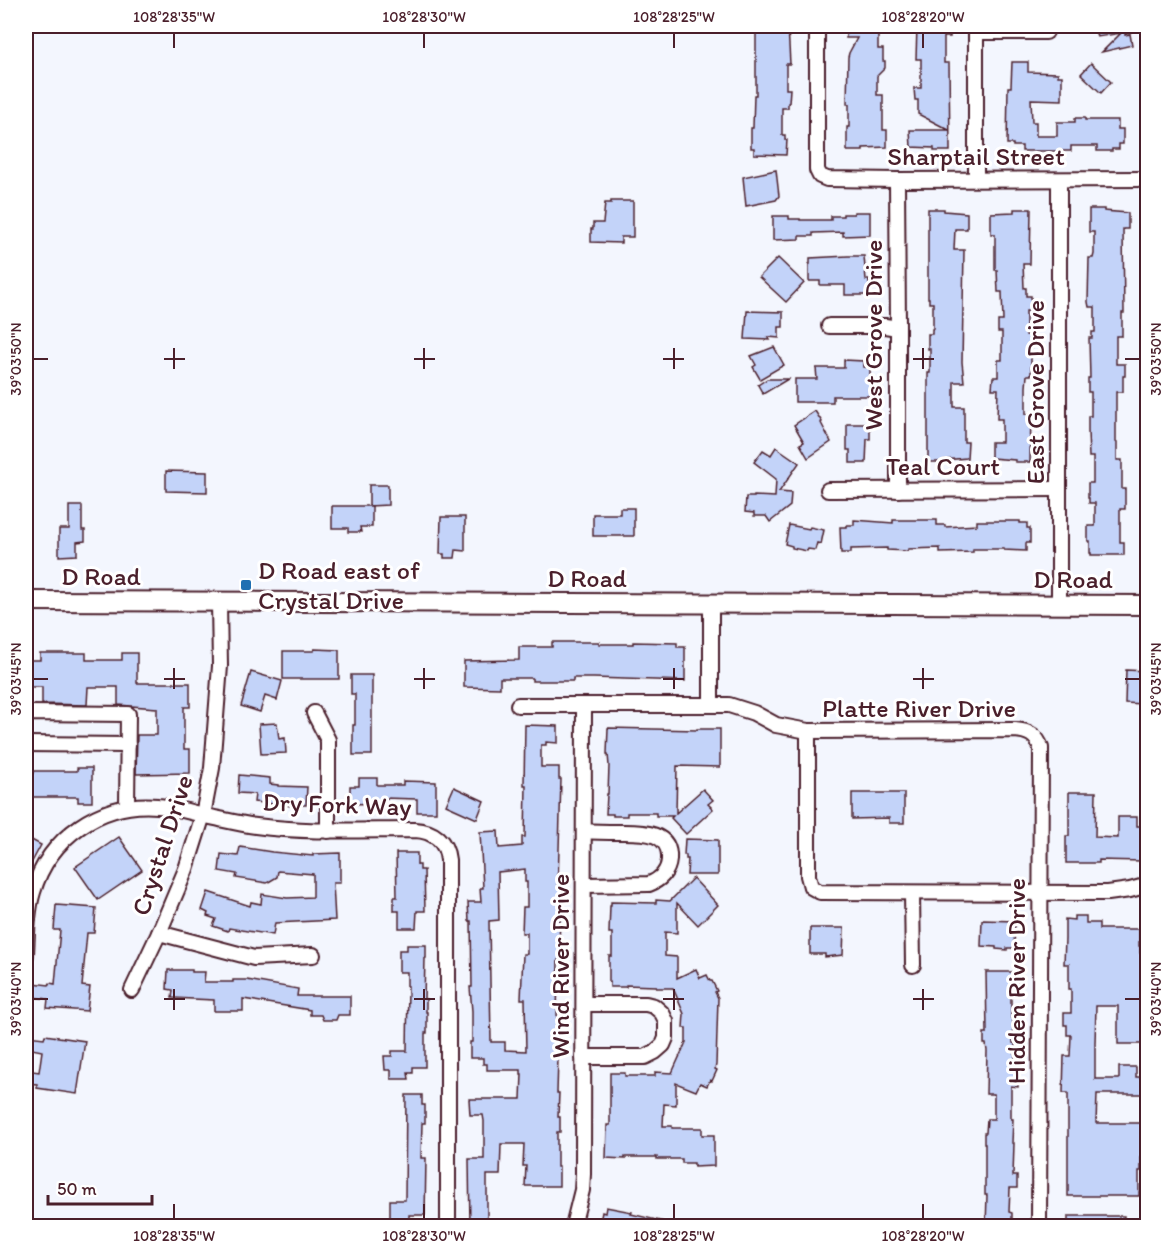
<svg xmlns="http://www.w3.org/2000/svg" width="1173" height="1252" font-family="Itim,sans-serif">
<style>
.building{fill:#c3d3f9;stroke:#4a1f2b;stroke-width:1.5;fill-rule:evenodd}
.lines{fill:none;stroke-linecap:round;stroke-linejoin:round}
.street-casing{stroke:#4a1f2b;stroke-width:18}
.secondary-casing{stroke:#4a1f2b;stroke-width:22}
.street{stroke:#fff;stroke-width:14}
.secondary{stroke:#fff;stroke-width:18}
.ticks{fill:none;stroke:#4a1f2b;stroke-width:2}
.poi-dot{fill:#1f6fb2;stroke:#fff;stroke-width:2}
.labels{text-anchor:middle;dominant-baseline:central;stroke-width:6;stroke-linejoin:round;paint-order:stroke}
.street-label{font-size:26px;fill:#4a1f2b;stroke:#fff}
.poi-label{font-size:26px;fill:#4a1f2b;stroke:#fff;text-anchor:start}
.neatline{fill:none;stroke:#4a1f2b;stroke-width:2}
.ticks-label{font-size:15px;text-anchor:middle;fill:#4a1f2b}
</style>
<rect width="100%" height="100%" fill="#f3f6fe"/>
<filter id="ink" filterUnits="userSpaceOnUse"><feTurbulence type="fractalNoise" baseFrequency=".0167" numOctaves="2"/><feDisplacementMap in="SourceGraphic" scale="12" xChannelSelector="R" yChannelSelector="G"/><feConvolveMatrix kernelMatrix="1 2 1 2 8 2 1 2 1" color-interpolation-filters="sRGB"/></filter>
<g filter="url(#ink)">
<!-- building -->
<g class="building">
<polygon points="756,26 788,26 790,64 786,64 786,89 790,89 789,103 788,103 788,108 782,108 782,135 785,135 785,140 787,140 786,155 754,154 754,148 751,148 751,128 753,128 754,95 756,95"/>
<polygon points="846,26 876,26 876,29 878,29 878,49 883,49 883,61 885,61 885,68 877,76 877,95 883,95 883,130 887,130 887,147 863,148 863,151 847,151 847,127 849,127 849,104 847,104 848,57 849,53 857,38 846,38"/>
<polygon points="917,26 950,26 950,37 944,37 944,63 949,63 950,151 934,151 934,148 911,147 910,130 949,130 918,114 918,100 915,100 914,88 921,88 921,59 916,59"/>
<polygon points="1094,26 1131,26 1131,32 1125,33 1125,35 1130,34 1132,45 1102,52 1121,33 1097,37"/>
<polygon points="1012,62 1028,62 1028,72 1058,73 1058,76 1062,76 1062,100 1031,99 1032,122 1036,122 1036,136 1057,136 1057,122 1075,122 1075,118 1085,118 1085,120 1118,120 1118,129 1123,129 1123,144 1119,144 1119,149 1112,149 1112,151 1097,151 1097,146 1071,146 1071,151 1022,151 1022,146 1013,146 1013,144 1007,144 1008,87 1011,87"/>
<polygon points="1091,63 1111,82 1101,93 1081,74"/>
<polygon points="776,170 779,196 776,200 746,206 743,177"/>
<polygon points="611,201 633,201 633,237 621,237 621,243 591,242 591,229 593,229 593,223 603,223 605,203 611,203"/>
<polygon points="928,209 944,209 944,211 967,213 967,229 955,229 954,250 964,250 962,362 964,382 954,382 954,407 964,407 964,442 968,442 967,458 944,460 944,462 928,462 928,373 930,373 930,349 928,349 928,334 932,334 932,329 933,329 933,303 929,303 929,298 928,298"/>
<polygon points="1014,209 1031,209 1030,264 1023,264 1024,288 1026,288 1026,296 1031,296 1031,311 1026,311 1026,335 1031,335 1031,375 1027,375 1026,387 1026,414 1031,414 1030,462 1015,462 1015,460 991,458 991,442 1002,442 1002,419 997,419 998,389 992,389 993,377 998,377 998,360 1002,360 1002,332 998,332 998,321 1003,321 1002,292 998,292 997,270 995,270 995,234 991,234 991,213 1014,212"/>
<polygon points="1089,209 1104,209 1104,211 1128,213 1128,229 1123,229 1124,313 1122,313 1122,336 1116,336 1116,364 1125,364 1125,376 1123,376 1123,392 1116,392 1116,442 1117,442 1117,460 1122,460 1122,489 1125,489 1125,509 1120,509 1120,542 1124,542 1124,555 1091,555 1091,553 1090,553 1090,541 1088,541 1088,526 1095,526 1095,503 1089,503 1089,498 1088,498 1088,483 1093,483 1093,457 1089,457 1088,431 1088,416 1091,416 1091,392 1088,392 1088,378 1090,378 1089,338 1092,338 1092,332 1095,332 1095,307 1089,307 1088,302 1089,258 1093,258 1094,254 1094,232 1089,232"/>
<polygon points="854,212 870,212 870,235 843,236 843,232 813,233 813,236 799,236 799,239 773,240 773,216 789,216 789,219 800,219 800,220 831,220 831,216 843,216 843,214 854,214"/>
<polygon points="848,256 864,256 866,280 869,280 869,295 845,295 845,285 820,285 820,281 809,281 809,264 810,264 810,258"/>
<polygon points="778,258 804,283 786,302 759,277"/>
<polygon points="747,311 783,312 783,327 779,327 779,338 768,337 770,340 745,339"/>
<polygon points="774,347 784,365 760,379 753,367 756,365 751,356"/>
<polygon points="844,360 864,361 864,367 870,367 870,396 833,396 833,402 795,402 795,379 817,379 816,368 844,368"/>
<polygon points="767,379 788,379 763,394 758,385"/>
<polygon points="815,411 822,422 821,423 831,442 808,458 800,444 804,442 794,425"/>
<polygon points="847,424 870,424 870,439 867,439 866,463 850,463 850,450 847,450"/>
<polygon points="776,447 799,463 779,492 791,493 790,506 770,522 766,516 754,516 754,513 745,512 746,497 754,497 754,496 775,497 776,479 754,462 763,450 771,455"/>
<polygon points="166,471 207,472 207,492 166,491"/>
<polygon points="369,485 388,485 388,505 369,506"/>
<polygon points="69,506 82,506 82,530 85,530 85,541 77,542 77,555 59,556 59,529 69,529"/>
<polygon points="332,506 372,506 372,527 360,527 361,532 348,532 348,528 332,528"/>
<polygon points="620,508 634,508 634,536 593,536 593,514 620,514"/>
<polygon points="441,517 465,517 465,551 456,550 455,558 444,558 444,554 440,554"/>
<polygon points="854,520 893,523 893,520 937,520 937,525 945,525 945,527 977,525 977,521 1020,521 1020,523 1027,523 1027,528 1030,528 1030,543 1026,543 1026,551 1004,550 1004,549 973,549 973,552 940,553 940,548 908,549 908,551 887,550 887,548 851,549 851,553 841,553 840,527 847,527 847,525 854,525"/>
<polygon points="789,525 809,529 810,527 824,530 821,544 817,543 815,550 808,549 807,551 792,548 792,546 785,544"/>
<polygon points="552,642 599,642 599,644 633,644 633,642 677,643 677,647 685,647 685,681 594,678 573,678 573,681 532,681 532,678 500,678 500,688 464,687 464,661 519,660 519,647 552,647"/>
<polygon points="314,649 339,650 339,679 283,679 283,651 314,651"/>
<polygon points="40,653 86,653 86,660 122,660 122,653 137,653 137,683 190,683 190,707 184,707 184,749 190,749 190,773 136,774 137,735 157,735 157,708 118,705 118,687 88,687 87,705 42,704 42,687 27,687 27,684 26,684 26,660 40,660"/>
<polygon points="1126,670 1146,671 1143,704 1125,703"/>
<polygon points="251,672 282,681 277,700 265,696 260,712 241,706"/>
<polygon points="351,675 372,675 372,755 353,755 353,725 355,725 355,694 351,694"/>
<polygon points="277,723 279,739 285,738 286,753 261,754 259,724"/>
<path d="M525 725 558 726V743L546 742V745H541V767H559V779H561L558 884H561V893L559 945H561V960H558L557 1023H559L557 1093H559L558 1117H560V1132H557V1167H559V1186H525L526 1166H523L524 1144H501L500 1175H487V1227H470L469 1159H484V1121L483 1115H470L469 1099H521L522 1074H521V1070H487V1064H483V1058H470V1042H472V1011L470 987H472L471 921H469L468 902H481L480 888H483L480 832 498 831 499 848 522 846V837H525L526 785H524ZM525 869V882H527V907H523L522 933H527V954H523L521 999H525L526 1051 505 1050V1042H491L489 921 499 920 498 872Z"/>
<polygon points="608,728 697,730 697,729 720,729 720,767 677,766 676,813 703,789 713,800 708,804 713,809 686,834 671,818 673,816 656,816 656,813 627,813 627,816 613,816 613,814 606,814 607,794 608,794 609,766 608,754 607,754"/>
<polygon points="77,768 92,768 92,802 78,802 78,797 26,797 26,773 34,773 34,771 77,771"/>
<polygon points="239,775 270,778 270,784 278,785 278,786 307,787 306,805 293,805 293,806 254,802 255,794 238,793"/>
<polygon points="359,778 377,778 377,785 403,785 403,781 436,782 436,812 417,812 417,799 384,798 384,803 350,804 350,786 359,786"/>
<polygon points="454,787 484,801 477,819 446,805"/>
<polygon points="1069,792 1096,792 1095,837 1118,838 1118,817 1137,817 1137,826 1143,826 1143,861 1099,860 1099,863 1066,863 1066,836 1069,836"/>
<polygon points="852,793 904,793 904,823 889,823 889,818 852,819"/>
<polygon points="26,837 41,845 26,873"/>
<polygon points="119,837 142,870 98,900 75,867"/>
<polygon points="685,839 718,840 718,875 687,875 688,859 686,859 686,855 684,855"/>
<polygon points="240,847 272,852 313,856 313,854 340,853 340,883 333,883 335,920 275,923 273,935 229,928 228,931 213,926 216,919 207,916 208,913 202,910 208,892 250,906 251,902 261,904 262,894 287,898 313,897 313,874 278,871 277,877 267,883 236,878 237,874 219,871 221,854 238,856"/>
<polygon points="396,853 417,853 417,865 420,865 420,870 424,870 425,911 417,911 416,928 399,928 399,911 394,911 394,897 397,897"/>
<polygon points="693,878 718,905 698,925 677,903 677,933 665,932 665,956 677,957 677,978 696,969 700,978 707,975 710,981 712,981 717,991 715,992 718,998 716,1065 715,1069 717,1070 712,1081 710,1080 707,1086 700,1083 696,1091 676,1083 676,1105 664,1104 663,1126 672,1126 672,1128 702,1128 702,1135 714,1135 714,1166 694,1167 694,1163 682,1163 682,1159 657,1159 657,1157 625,1157 625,1159 606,1158 607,1125 610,1125 610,1073 625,1073 625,1076 655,1076 655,1072 672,1073 686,1042 686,1028 683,1028 684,1014 673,988 656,988 656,986 626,985 626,987 610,987 610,982 609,982 609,956 612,956 612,933 609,933 610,906 611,906 611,902 656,903 656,900 670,901"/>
<polygon points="56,905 96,908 94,933 87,933 82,986 90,987 87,1011 47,1008 48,999 32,997 33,983 49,985 50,983 55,984 60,930 54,930"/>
<polygon points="1074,916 1086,916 1086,923 1099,923 1099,929 1139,929 1139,946 1140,946 1140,953 1142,953 1143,1044 1118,1044 1118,1006 1096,1006 1095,1043 1095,1079 1119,1079 1119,1067 1136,1067 1136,1077 1143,1077 1143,1094 1097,1094 1096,1123 1141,1123 1141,1171 1139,1171 1139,1196 1068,1196 1068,1093 1063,1093 1064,1056 1070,1056 1071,1035 1067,1035 1067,1025 1064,1025 1064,1013 1071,1013 1071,989 1069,989 1069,964 1064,964 1065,939 1065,919 1074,920"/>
<polygon points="982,920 1015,921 1014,948 1007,948 1007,950 996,949 996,947 981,946"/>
<polygon points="810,928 844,928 843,955 825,957 825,954 810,954"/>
<polygon points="407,945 426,945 426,958 425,958 424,999 426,999 426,1012 427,1012 427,1033 425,1033 425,1067 413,1067 413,1073 408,1073 409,1079 391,1079 391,1070 385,1070 384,1056 392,1056 392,1051 407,1051 408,986 407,986 407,972 399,972 399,950 407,950"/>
<polygon points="168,970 192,970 192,972 205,972 204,982 233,982 233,980 247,980 298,989 297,996 350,996 350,1015 338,1015 336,1020 323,1020 321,1015 310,1015 310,1010 243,999 243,1011 214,1011 214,1000 172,998 173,990 167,989"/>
<polygon points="986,972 1014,972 1014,982 1018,982 1018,993 1011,993 1011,1018 1013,1018 1013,1043 1015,1043 1015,1075 1018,1075 1018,1087 1011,1086 1011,1119 1013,1119 1012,1143 1014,1143 1013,1176 1017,1176 1017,1188 1010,1188 1009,1212 1012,1213 1012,1227 986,1227 987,1195 985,1195 985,1144 984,1144 984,1133 986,1133 987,1119 994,1119 994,1094 986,1094 987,1051 986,1044 984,1044 984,1033 987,1033"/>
<polygon points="45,1035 85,1041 77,1094 37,1088 37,1084 26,1083 26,1070 39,1072 42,1051 27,1048 28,1036 44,1038"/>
<polygon points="406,1095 422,1095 422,1105 425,1105 425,1123 422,1123 421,1158 426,1158 425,1215 409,1215 409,1227 390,1227 390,1200 405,1200"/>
<polygon points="606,1207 632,1212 631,1214 665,1222 665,1227 599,1227 602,1212 605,1213"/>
<rect x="1068" y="1216" width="56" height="11"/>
</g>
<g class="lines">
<defs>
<g id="street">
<polyline points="817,26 817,170 820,176 827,179 897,180 1148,179"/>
<polyline points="976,26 976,179"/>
<polyline points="976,32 1046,32"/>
<polyline points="897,180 898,328 898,490"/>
<polyline points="1059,180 1059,604"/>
<polyline points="829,326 885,326 898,328"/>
<polyline points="828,490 1059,489"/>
<polyline points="711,604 711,705"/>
<path d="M518 705H729L754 713 776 725 808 731 1015 730C1028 731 1037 735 1041 748L1039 1226"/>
<polyline points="314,713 328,740 328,831"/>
<polyline points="26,714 29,713 128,714 127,806"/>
<polyline points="808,731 808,876 811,887 820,892 1108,893 1130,890 1148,885"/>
<polyline points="26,744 128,745"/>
<path d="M584 831C596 832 609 832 621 832 642 832 671 831 669 860 668 872 660 880 649 884L584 885"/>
<polyline points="912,893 913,965"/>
<polyline points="159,933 254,958 313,955"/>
<path d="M26 955C27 934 27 912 33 892 49 837 101 801 158 806 177 807 196 814 215 818 229 821 242 824 256 826 308 833 362 830 415 830 434 831 446 841 448 860V1226"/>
<polyline points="132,990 159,933 186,869 203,815 212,768 220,666 219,602"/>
<polyline points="583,1057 645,1057 655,1052 663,1045 666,1038 666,1021 662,1013 654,1006 646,1004 584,1004"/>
<polyline points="573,1226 582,1190 583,1174 584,705"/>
</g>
<polyline id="secondary" points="26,601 1148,605"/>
</defs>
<!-- street casing -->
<use href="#street" class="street-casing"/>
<!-- secondary casing -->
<use href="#secondary" class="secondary-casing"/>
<!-- street -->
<use href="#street" class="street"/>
<!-- secondary -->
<use href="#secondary" class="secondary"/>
</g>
</g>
<!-- ticks -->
<path class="ticks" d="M174 33V48M424 33V48M674 33V48M923 33V48M174 348V369M424 348V369M674 348V369M923 348V369M33 359H48M164 359H185M414 359H435M663 359H684M913 359H934M1125 359H1140M174 668V689M424 668V689M674 668V689M923 668V689M33 679H48M164 679H185M414 679H435M663 679H684M913 679H934M1125 679H1140M174 989V1010M424 989V1010M674 989V1010M923 989V1010M33 999H48M164 999H185M414 999H435M663 999H684M913 999H934M1125 999H1140M174 1204V1219M424 1204V1219M674 1204V1219M923 1204V1219"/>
<!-- markers -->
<rect class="poi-dot" x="240" y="579" width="12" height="12" rx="3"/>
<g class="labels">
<!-- street labels -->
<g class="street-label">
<text x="976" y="156">Sharptail Street</text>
<text transform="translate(873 335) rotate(-90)">West Grove Drive</text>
<text transform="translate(1035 392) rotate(-90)">East Grove Drive</text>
<text x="943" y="466">Teal Court</text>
<text x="101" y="576">D Road</text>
<text x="587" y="578">D Road</text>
<text x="1073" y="579">D Road</text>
<text x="919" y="708">Platte River Drive</text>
<text transform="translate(337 804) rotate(2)">Dry Fork Way</text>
<text transform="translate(162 845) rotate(-72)">Crystal Drive</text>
<text transform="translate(560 966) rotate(-90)">Wind River Drive</text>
<text transform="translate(1016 981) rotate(-90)">Hidden River Drive</text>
</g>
<!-- poi labels -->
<g class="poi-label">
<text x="258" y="570">D Road east of<tspan x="258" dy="30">Crystal Drive</tspan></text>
</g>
</g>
<!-- margin -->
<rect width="1173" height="1252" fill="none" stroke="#fff" stroke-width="66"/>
<!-- scale -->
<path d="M48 1195v9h104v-9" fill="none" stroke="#4a1f2b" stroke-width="3"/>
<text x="57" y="1195" font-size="18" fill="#4a1f2b" stroke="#ffffff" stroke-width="4.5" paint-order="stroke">50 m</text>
<rect x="33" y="33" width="1107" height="1186" class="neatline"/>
<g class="ticks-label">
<text x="174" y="22">108°28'35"W</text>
<text x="424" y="22">108°28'30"W</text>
<text x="674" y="22">108°28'25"W</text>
<text x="923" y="22">108°28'20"W</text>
<text transform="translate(16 359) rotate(-90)" y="5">39°03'50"N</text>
<text transform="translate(1156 359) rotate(-90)" y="5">39°03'50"N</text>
<text transform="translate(16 679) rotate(-90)" y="5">39°03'45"N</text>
<text transform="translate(1156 679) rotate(-90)" y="5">39°03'45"N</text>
<text transform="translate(16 999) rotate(-90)" y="5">39°03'40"N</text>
<text transform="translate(1156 999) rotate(-90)" y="5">39°03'40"N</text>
<text x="174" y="1241">108°28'35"W</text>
<text x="424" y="1241">108°28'30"W</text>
<text x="674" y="1241">108°28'25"W</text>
<text x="923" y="1241">108°28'20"W</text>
</g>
</svg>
